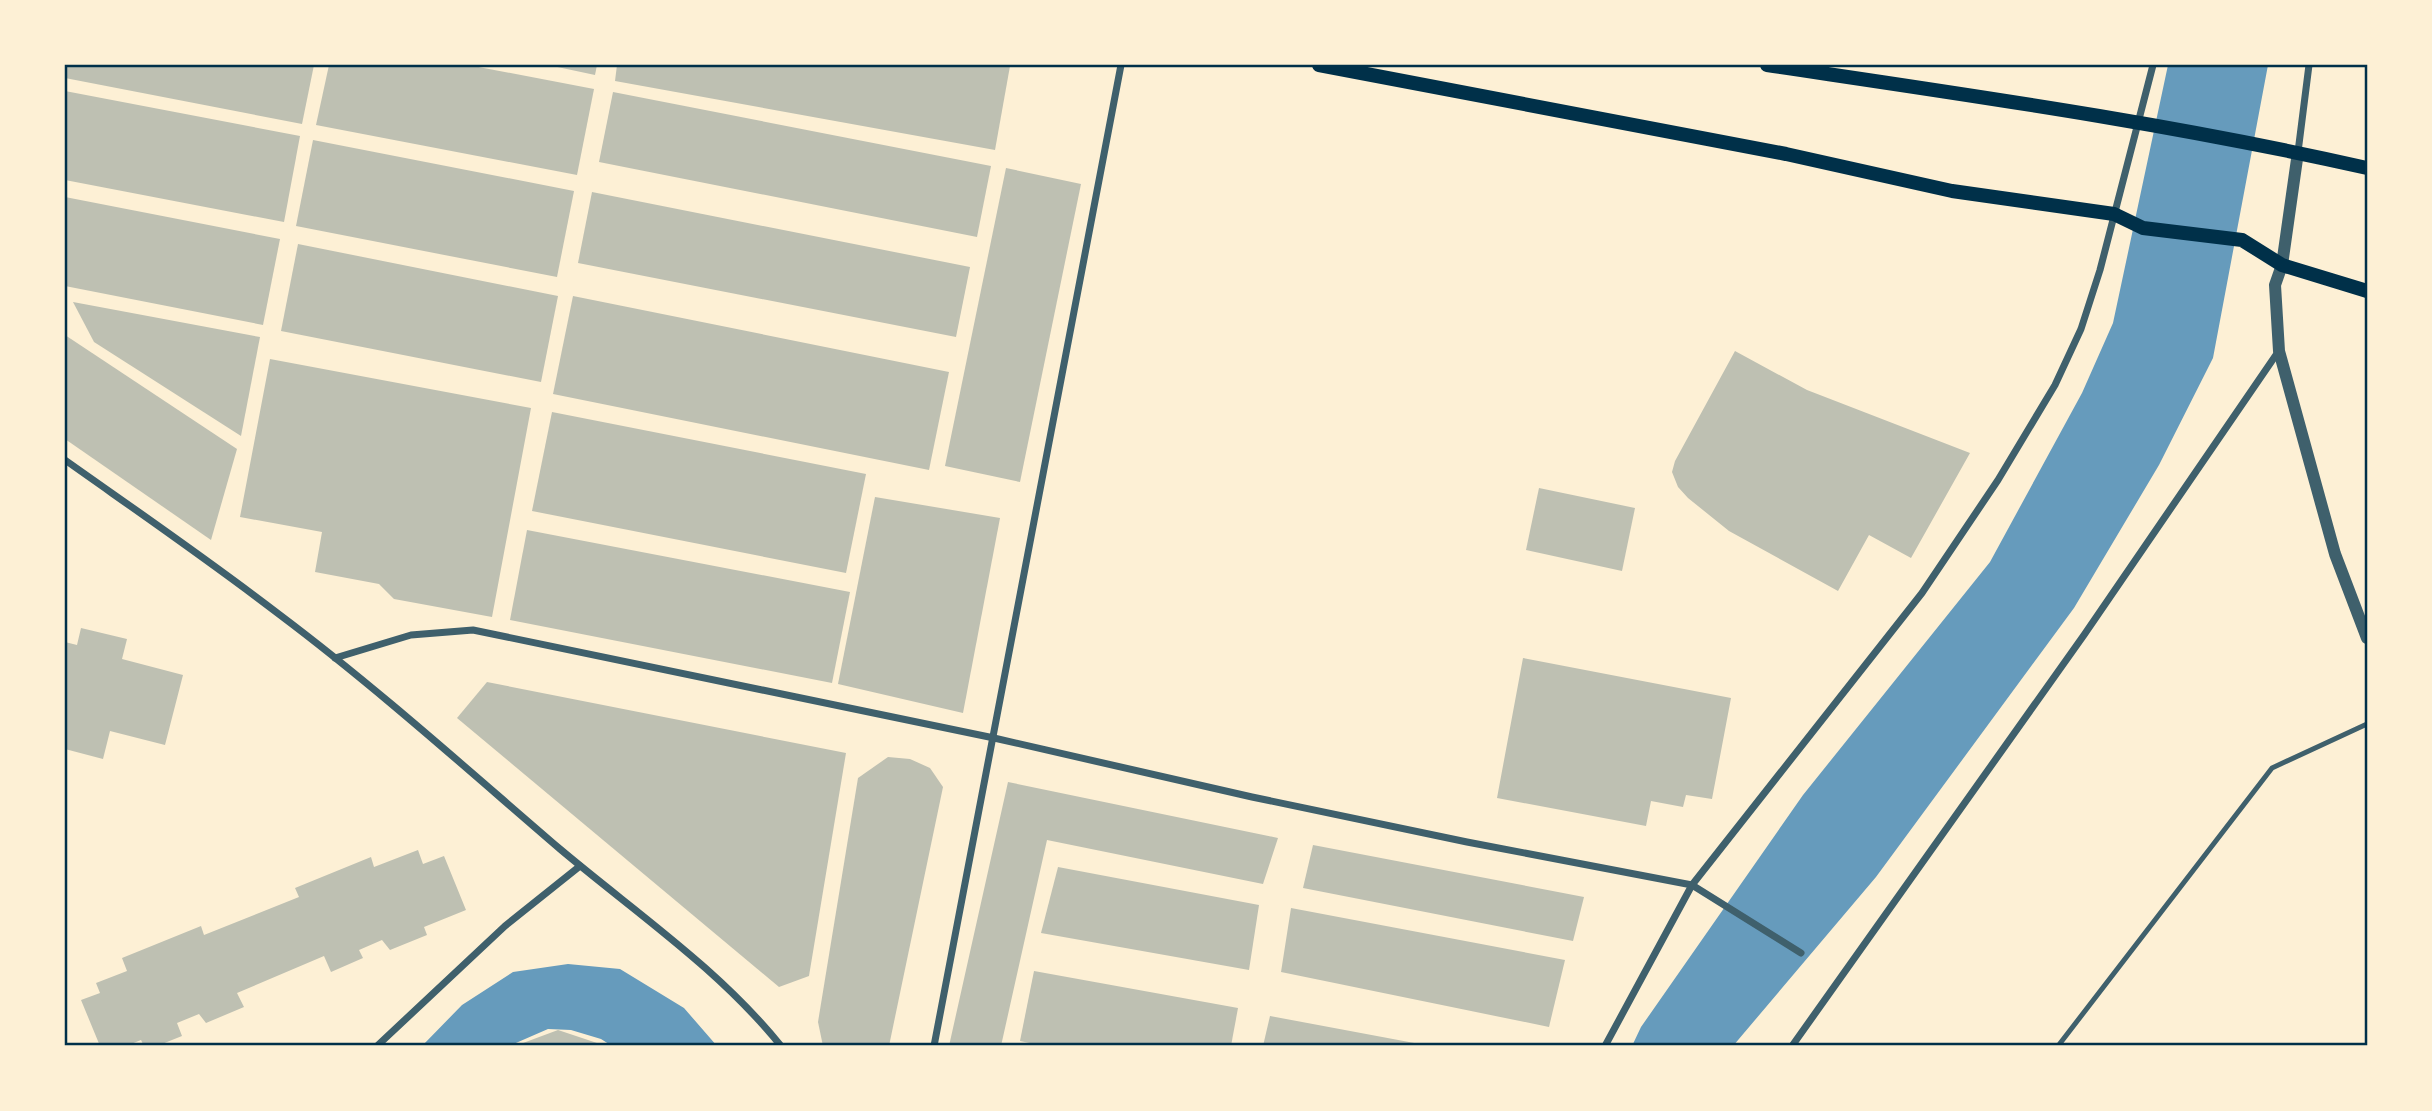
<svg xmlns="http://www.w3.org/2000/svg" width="2432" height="1111" font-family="Mulish,sans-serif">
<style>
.water{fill:#669bbc}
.building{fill:#bec0b2}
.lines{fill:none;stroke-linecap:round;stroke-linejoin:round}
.service{stroke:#3f606c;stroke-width:5}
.minor{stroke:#3f606c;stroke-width:7}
.tertiary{stroke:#3f606c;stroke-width:12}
.secondary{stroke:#003049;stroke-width:14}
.neatline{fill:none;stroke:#003049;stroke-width:2.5}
</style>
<rect width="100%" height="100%" fill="#fdf0d5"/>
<!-- water -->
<g class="water">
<polygon points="2168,65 2268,65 2213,358 2159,465 2074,608 1876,877 1733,1046 1632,1046 1641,1027 1803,795 1990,562 2082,393 2113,323"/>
<polygon points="568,964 620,969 684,1008 717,1046 612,1046 601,1039 571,1030 548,1029 509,1046 422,1046 462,1005 513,972"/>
</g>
<!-- building -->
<g class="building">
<polygon points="65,65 314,65 302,124 65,78"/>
<polygon points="329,65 468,65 594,89 577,175 316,125"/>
<polygon points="548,65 597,65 595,75"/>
<polygon points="617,65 1005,65 1010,66 995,150 615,81"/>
<polygon points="65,91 300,136 284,222 65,180"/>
<polygon points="613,92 991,166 977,237 599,162"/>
<polygon points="313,140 574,191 557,277 296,226"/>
<polygon points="1006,168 1081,184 1020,482 945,466"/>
<polygon points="592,192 970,267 956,337 578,263"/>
<polygon points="65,197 280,239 263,325 65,286"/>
<polygon points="298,244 558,296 541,382 281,331"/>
<polygon points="573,296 949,372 929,470 553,394"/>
<polygon points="73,302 260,337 241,436 94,342"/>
<polygon points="65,335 237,449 211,540 65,439"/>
<polygon points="1735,351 1807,390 1970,453 1911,558 1869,535 1838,591 1729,531 1688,498 1678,487 1672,472 1675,461"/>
<polygon points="270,359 531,408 492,617 394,599 379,584 315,572 322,532 240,517"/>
<polygon points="552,412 866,474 846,573 532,511"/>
<polygon points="1539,488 1635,508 1622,571 1526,550"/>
<polygon points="875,497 1000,518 963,713 838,684"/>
<polygon points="527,530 850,592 832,683 510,620"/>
<polygon points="81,628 127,639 122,659 183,675 165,745 110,731 103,759 65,749 65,642 77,645"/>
<polygon points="1523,658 1731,698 1712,799 1686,795 1683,807 1651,801 1646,826 1497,798"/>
<polygon points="487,682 846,753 809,976 779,987 457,718"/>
<polygon points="888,757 910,759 930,768 943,787 889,1046 823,1046 818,1022 858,778"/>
<polygon points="1008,782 1278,838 1263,884 1047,840 1001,1046 949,1046"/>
<polygon points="1313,845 1584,897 1573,941 1303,888"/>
<polygon points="418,850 423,864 444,856 466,910 424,927 427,935 390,950 382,940 359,950 363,958 331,972 324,956 237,993 244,1007 206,1023 199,1014 177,1023 182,1036 157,1046 144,1046 141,1040 126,1046 100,1046 81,1000 100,993 96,983 127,971 122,958 201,926 204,935 299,897 295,888 371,857 374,867"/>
<polygon points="1058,867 1259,905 1249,970 1041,933"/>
<polygon points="1291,908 1565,960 1549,1027 1281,972"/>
<polygon points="1034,971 1238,1008 1231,1046 1044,1046 1020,1041"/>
<polygon points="1270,1016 1425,1045 1425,1046 1263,1046"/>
<polygon points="558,1030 606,1046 515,1046"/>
</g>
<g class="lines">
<!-- service -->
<polyline class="service" points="2058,1046 2272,768 2367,724"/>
<!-- minor -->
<g class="minor">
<polyline points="2298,152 2309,65"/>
<path d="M65 460C137 511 210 561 280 615 377 688 468 770 560 849 636 913 719 969 781 1046"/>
<polyline points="335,658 411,635 473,630 994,738 1252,797 1467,842 1692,885 1801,953"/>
<polyline points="377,1046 505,926 580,866"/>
<polyline points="934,1046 1121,65"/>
<polyline points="1605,1046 1692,885 1922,593 1998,480 2055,385 2081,329 2100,270 2153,65"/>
<polyline points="1792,1046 2084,635 2278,352"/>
</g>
<!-- tertiary -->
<polyline class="tertiary" points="2298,152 2282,265 2275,285 2279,351 2335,554 2367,638"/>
<!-- secondary -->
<g class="secondary">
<polyline points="1319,65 1786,154 1952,191 2114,214 2143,228 2242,240 2282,265 2367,291"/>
<path d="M1767 65C1968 95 2169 123 2367 168"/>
</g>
</g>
<!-- border -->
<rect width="2432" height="1111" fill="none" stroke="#fdf0d5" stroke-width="133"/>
<rect x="66" y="66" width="2300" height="978" class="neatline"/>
</svg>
